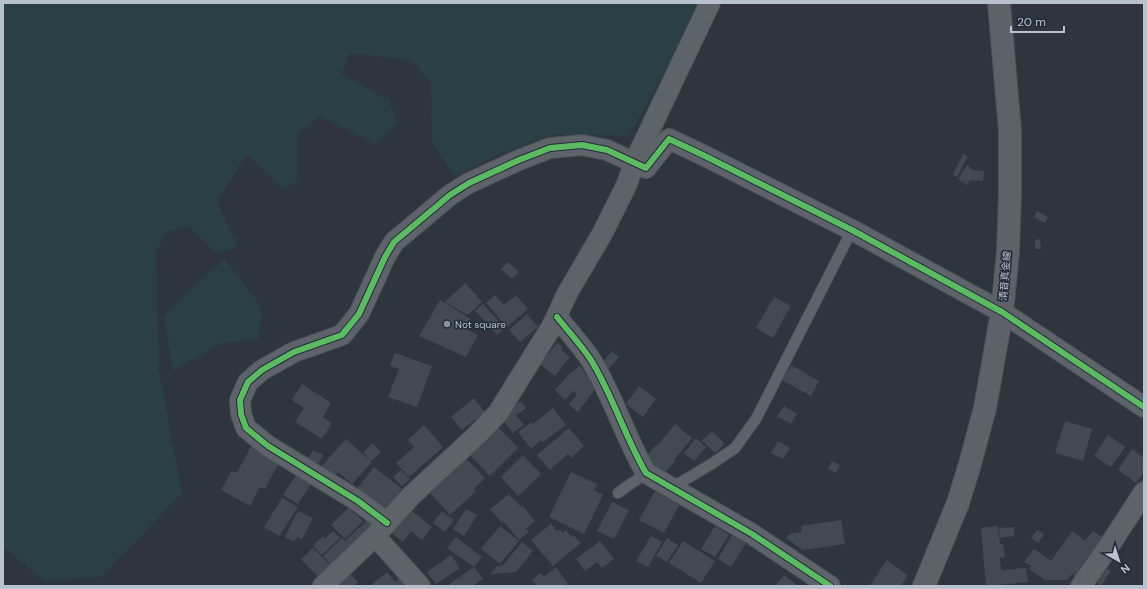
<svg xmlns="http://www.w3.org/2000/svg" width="1147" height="589" font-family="'DM Sans','Noto Sans JP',sans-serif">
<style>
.green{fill:#2b4043}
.building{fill:#434950}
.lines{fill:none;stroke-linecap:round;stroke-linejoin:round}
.lane-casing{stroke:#4c5157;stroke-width:12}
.street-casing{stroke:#4c5157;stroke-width:22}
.secondary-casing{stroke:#4c5157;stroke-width:24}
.lane{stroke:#5e636a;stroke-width:10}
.street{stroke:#5e636a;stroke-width:20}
.secondary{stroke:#5d6269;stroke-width:22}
.cycleway-casing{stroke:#212b38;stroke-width:8}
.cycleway{stroke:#5cba63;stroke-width:6}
.poi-dot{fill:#88909a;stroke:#212b38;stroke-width:1.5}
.labels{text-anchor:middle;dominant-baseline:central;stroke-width:3;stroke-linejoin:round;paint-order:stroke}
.street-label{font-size:10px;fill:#b9c1cc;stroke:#212b38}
.poi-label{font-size:10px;fill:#b9c1cc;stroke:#212b38;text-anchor:start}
</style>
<rect width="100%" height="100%" fill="#2e353d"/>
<!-- green -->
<g class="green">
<polygon points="3,3 698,3 674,55 629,136 555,134 502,153 454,177 432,141 431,83 413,61 350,53 341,74 389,100 398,123 376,144 319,116 298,134 297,182 284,189 247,154 217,202 238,247 217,254 189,226 167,232 156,251 159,371 182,493 102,577 45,581 3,547"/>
<polygon points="224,258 255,298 262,312 258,340 225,342 173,370 164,315"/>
</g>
<!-- building -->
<g class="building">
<polygon points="963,154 968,156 957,177 953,175"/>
<polygon points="967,165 973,170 984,171 983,181 970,180 967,185 958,179"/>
<polygon points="1037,211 1048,217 1045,223 1034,217"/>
<polygon points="1040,239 1041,249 1035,249 1035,240"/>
<polygon points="508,262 519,272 512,279 501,269"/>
<polygon points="465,283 482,302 468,315 445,302"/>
<polygon points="495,295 504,305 516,295 528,309 507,327 486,303"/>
<polygon points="774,297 791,306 773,338 756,328"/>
<polygon points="440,300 471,319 466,329 478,335 466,357 419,336"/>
<polygon points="483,304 505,328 497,335 475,311"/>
<polygon points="527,314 538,327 520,342 509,330"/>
<polygon points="557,343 563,347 561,350 570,357 555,376 540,364"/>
<polygon points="612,351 619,357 605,373 598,367"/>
<polygon points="395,353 432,366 417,407 388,397 399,369 390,366"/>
<polygon points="791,365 819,381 811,396 782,380"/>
<polygon points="580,366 588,377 598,385 578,412 569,405 577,395 573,391 565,400 555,390 569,374"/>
<polygon points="302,384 331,403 323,417 332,423 322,439 295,422 304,408 292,400"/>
<polygon points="639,386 656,399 643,417 626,404"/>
<polygon points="474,398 485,412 462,430 451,417"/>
<polygon points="521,401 526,408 516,415 524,425 513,433 500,417"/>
<polygon points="784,406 797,414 791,424 777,416"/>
<polygon points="553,408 566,425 543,442 541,440 531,449 518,432 532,422 533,424"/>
<polygon points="1065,421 1092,429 1083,461 1055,453"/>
<polygon points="675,424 692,438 674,460 675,461 664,474 645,458 656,445 657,446"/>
<polygon points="424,425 443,447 409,477 396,463 414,447 408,440"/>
<polygon points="498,427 518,448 490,476 469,454"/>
<polygon points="569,428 584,446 571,458 568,454 550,470 537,455"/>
<polygon points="712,431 725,444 715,453 702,441"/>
<polygon points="1108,435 1125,447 1111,467 1094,456"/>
<polygon points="696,438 706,447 694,461 684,453"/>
<polygon points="346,439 372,462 352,484 338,472 332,478 320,468"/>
<polygon points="778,441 790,448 783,459 771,453"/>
<polygon points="253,443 281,459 265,489 260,487 250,506 221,490 231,472 237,472"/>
<polygon points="373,443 381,452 371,461 363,452"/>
<polygon points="1132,449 1144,458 1144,472 1136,483 1118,470"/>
<polygon points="313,450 323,455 315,469 305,464"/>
<polygon points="523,455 541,474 518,496 501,477"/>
<polygon points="467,459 485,478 474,489 476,491 450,515 430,493"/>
<polygon points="832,461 840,465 836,473 828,469"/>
<polygon points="374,467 402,489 381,516 353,494"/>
<polygon points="401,470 410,479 402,486 393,477"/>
<polygon points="298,472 313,481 298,504 283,495"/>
<polygon points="571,472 597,484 594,490 603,495 584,534 549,517"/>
<polygon points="655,491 680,504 664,533 639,520"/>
<polygon points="509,494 521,507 522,505 535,521 526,529 529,532 519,540 503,521 502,523 490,509"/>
<polygon points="282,498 298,507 279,536 264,527"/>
<polygon points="612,502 629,510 614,539 597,531"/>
<polygon points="349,507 363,521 345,539 331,525"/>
<polygon points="410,509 432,527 422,540 411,531 403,542 391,533"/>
<polygon points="466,509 477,515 464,536 453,529"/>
<polygon points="298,511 313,518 302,539 297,537 294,542 285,537"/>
<polygon points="442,511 454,520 445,532 433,523"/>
<polygon points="371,517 379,525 334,568 323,556 342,538 345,541"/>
<polygon points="841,520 845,544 803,550 786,538 789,534 802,532 801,526"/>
<polygon points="551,524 557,531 560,529 563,533 566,530 571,537 573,535 581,543 553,566 531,540"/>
<polygon points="500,526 519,541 500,564 481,549"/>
<polygon points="715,526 729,535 715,557 701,549"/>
<polygon points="998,526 1000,544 1003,544 1005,557 1000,558 1001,570 1026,568 1028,582 986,586 981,528"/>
<polygon points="1014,527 1014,536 1000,538 999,528"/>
<polygon points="1037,530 1044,534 1038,543 1031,538"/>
<polygon points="333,531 340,538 322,555 313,546 323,536 325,538"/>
<polygon points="1072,531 1085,541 1093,531 1102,537 1075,576 1072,574 1067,580 1045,580 1029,569 1031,566 1024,562 1034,549 1051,561"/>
<polygon points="732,535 746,543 731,567 718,559"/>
<polygon points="651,536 662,542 648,567 636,561"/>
<polygon points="456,537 482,557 474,567 447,548"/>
<polygon points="667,538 678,545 667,562 656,556"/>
<polygon points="600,541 614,559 602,568 597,562 585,571 576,559"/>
<polygon points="683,541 715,561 701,583 669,563"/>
<polygon points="522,542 533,551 516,572 490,574 497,566 503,565"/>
<polygon points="313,548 331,566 319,578 301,559"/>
<polygon points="451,555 460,568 436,584 427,572"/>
<polygon points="887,560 908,575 901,586 872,586 870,585"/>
<polygon points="1099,563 1111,571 1101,586 1089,577"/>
<polygon points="474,567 483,579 473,586 447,586"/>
<polygon points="556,567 568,584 566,586 537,586 532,580 541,573 544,577"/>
<polygon points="347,571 358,582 354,586 332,586"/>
<polygon points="387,572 395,582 401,577 409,586 370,586"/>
<polygon points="784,575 798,586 775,586"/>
</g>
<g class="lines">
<defs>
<g id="lane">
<polyline points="673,487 713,463 735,448 756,419 852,230"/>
<polyline points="618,493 646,473"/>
</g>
<g id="street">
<path d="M557 317C568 331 581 345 591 360 613 396 625 437 646 473L752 534 830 586"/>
<polyline points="387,523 358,501 268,446 246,428 241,414 240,400 248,382 262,370 294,352 342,335 359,314 385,257 394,242 450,195 469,183 519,160 550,148 582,145 607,150 646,168 669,139 703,155 852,230 1002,312 1144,407"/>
<polyline points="375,536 420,586"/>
<polyline points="323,586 375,536 411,496 478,434 498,413 552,326 568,292 602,234 627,184 634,163 710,3"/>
<polyline points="1081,586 1109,546 1144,492"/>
</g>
<polyline id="secondary" points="924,586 958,503 970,464 985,408 1002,312 1008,252 1010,193 1010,131 999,3"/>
</defs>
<!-- lane casing -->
<use href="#lane" class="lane-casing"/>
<!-- street casing -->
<use href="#street" class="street-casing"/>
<!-- secondary casing -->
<use href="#secondary" class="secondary-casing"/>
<!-- lane -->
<use href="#lane" class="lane"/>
<!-- street -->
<use href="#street" class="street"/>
<!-- secondary -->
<use href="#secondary" class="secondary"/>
<defs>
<g id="cycleway">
<path d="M557 317C568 331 581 345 591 360 613 396 625 437 646 473L752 534 830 586"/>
<polyline points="387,523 358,501 268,446 246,428 241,414 240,400 248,382 262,370 294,352 342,335 359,314 385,257 394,242 450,195 469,183 519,160 550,148 582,145 607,150 646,168 669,139 703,155 852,230 1002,312 1144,407"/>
</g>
</defs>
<!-- cycleway casing -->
<use href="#cycleway" class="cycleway-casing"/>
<!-- cycleway -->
<use href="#cycleway" class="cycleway"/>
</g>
<!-- markers -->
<circle class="poi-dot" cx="447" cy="324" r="4"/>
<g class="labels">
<!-- street labels -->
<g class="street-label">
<text transform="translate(1005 276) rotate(-85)">清音真金線</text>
</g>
<!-- poi labels -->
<g class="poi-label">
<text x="455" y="324">Not square</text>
</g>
</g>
<!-- border -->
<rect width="1147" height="589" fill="none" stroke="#b9c1cc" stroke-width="8"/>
<!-- north arrow -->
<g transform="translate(1119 561) rotate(141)" stroke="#212b38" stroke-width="3" paint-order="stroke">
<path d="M0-3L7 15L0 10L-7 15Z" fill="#b9c1cc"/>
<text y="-6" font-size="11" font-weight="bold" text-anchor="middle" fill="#b9c1cc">N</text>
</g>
<!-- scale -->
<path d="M1011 26v6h53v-6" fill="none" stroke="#b9c1cc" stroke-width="2"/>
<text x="1017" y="26" font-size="12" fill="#b9c1cc" stroke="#212b38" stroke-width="3" paint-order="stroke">20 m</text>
</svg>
